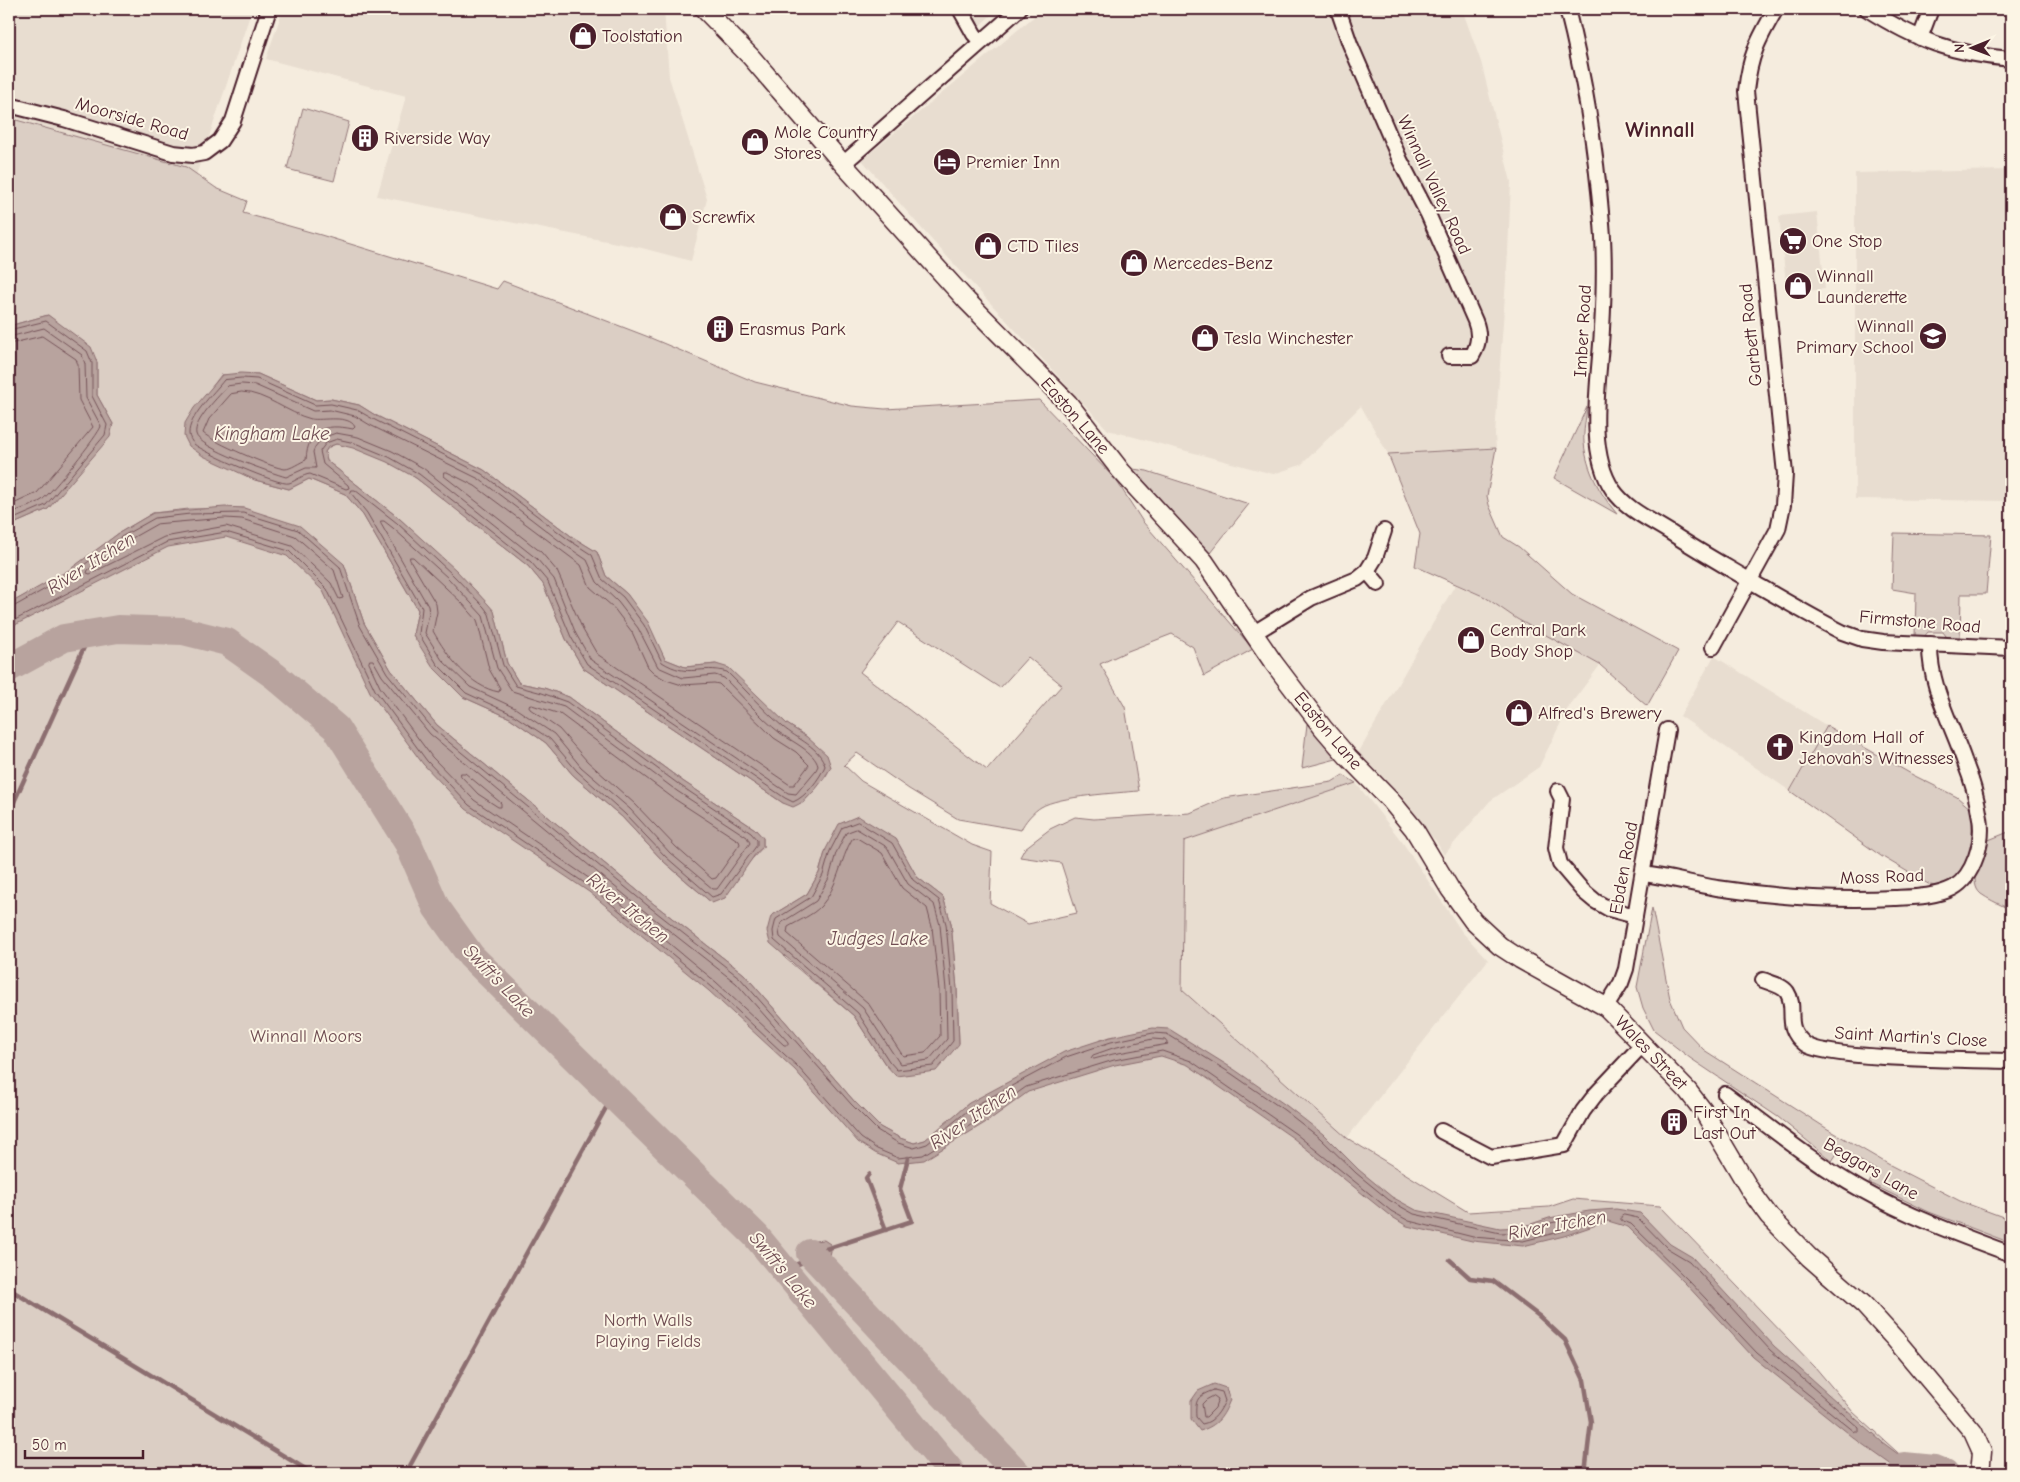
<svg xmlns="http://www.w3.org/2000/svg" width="2020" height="1482" font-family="'Comic Neue',sans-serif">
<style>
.built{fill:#e8ddd0}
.green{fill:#dbcec4;stroke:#927678;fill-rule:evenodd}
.water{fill:#b8a39e;stroke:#8c6e70}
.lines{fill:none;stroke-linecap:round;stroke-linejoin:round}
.shore{stroke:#765459;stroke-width:1}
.stream{stroke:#8c6e70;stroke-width:4.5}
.river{stroke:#b8a39e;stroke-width:28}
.minor-casing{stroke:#4a1f2b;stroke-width:18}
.tertiary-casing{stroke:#4a1f2b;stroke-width:21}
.minor{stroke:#fcf5e5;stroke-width:14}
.tertiary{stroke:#fcf5e5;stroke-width:18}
.labels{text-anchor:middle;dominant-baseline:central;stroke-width:4;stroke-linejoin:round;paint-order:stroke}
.poi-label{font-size:18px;fill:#4a1f2b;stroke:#fcf5e5;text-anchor:start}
.street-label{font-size:18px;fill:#4a1f2b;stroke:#fcf5e5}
.park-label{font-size:18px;fill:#6e4b51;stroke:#fcf5e5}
.water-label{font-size:19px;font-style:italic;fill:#704d53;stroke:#fcf5e5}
.district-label{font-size:22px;font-weight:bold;fill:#4a1f2b;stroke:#fcf5e5}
</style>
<rect width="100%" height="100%" fill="#f5ecde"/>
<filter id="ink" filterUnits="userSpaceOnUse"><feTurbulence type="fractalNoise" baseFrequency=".02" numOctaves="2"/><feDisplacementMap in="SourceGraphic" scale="10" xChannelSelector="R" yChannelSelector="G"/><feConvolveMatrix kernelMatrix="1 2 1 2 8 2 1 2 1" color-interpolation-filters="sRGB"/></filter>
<g filter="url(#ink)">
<!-- built -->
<g class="built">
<polygon points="9,9 252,9 185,208 9,154"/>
<polygon points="283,9 664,9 669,77 707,199 691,261 642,248 377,196 406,96 266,59"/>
<polygon points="969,9 998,9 978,27"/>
<polygon points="1043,9 1462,9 1481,62 1511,182 1508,252 1495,435 1496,448 1388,454 1361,406 1301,465 1273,474 1108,430 930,238 862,160"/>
<polygon points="2011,170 2011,501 1855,499 1855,173"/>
<polygon points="1817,212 1825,289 1787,293 1779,216"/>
<polygon points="1455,585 1485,597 1517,619 1600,665 1568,708 1539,767 1490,801 1444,855 1436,841 1356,757"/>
<polygon points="1714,656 1827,726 1790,791 1680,716"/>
<polygon points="1356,783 1403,843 1462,932 1488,960 1347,1138 1182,990 1184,841"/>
</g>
<!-- green -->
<g class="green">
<polygon points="303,108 349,122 334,181 287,169"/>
<path d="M9 118 186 167 216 188 247 201 243 213 321 235 497 289 503 281 646 336 755 382 852 406 885 409 1039 400 1116 480 1143 522 1253 649 1204 676 1193 647 1172 634 1128 651 1100 664 1125 707 1139 791C1117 793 1059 796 1041 807 1034 811 1024 822 1021 830L958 819 909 789 857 753 844 765 861 781 972 845 992 852 990 903 1028 924 1077 913 1061 863 1020 857 1025 848 1050 829 1075 817 1094 819 1190 813 1224 798 1332 782 1343 775 1356 783 1184 841 1182 990 1347 1138 1468 1212 1549 1207 1573 1199 1660 1206 1815 1367 1853 1412 1907 1461 1905 1473H9V612L206 521 330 571 361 650 512 817 884 1143 930 1148 969 1103 938 1130 925 1140 914 1143 900 1138 880 1127 854 1101 744 974 650 901 437 725 391 670 364 623 344 564 244 508 189 509 153 513 119 533 70 570 9 604V526L48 509 113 424 97 395V362L48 315 9 326ZM258 374 316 400 331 399 359 405 375 415 484 470 571 536 597 552 606 576 627 594 665 659 685 667 716 664 787 724 807 737 831 767 826 776 803 803H783L583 668 566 639 543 584 528 566C491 537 455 506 417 479 403 468 354 444 337 444 331 445 328 448 325 452L327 461 400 519 475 590 494 612 507 663 519 683 544 688 569 697 684 782 755 829 763 838V847L712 903 663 861 622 817 573 775 546 743 510 718 463 697 413 635 418 610 363 515 345 494 309 479 289 489 255 480 235 470 212 387 221 375ZM898 622 1000 688 1028 657 1062 685 987 770 860 672ZM896 839 917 877 943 897 951 923 957 989 959 1043 885 1064 854 1016 785 958 771 916 807 894 819 873 826 849Z"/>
<path d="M1587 407C1586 418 1583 432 1584 443 1587 471 1599 492 1617 514L1554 478Z"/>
<polygon points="1496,448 1487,496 1489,505 1503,537 1519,547 1572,594 1678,651 1647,706 1600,665 1517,619 1485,597 1415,566 1420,534 1388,454"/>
<polygon points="1133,469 1147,471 1249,504 1210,553"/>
<polygon points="1894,533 1991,535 1986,594 1961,594 1960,641 1949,640 1943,632 1928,632 1922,639 1915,638 1916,593 1892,589"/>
<polygon points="1307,724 1340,758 1302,768"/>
<path d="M1827 726 1913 775 1957 797 1972 810C1972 842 1975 871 1942 887L1930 885 1881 856 1790 791Z"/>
<path d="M2011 831V857L2005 907C1997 903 1988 899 1981 894 1967 883 1982 855 1986 841Z"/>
<polygon points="1652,908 1670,999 1682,1027 1704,1050 1826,1128 1888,1164 1960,1201 2011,1220 2011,1243 1929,1212 1869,1183 1876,1170 1840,1149 1832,1161 1778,1117 1690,1058 1654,1030 1643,1008 1637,987"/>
</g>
<!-- water -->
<g class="water">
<polygon points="48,315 91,347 97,362 97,395 113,424 110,437 48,509 9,526 9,326"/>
<path d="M241 373 258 374 316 400 331 399 359 405 375 415 484 470 571 536 597 552 606 576 627 594 648 622 665 659 685 667 716 664 729 668 787 724 807 737 827 755 831 767C822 782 809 801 793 807L783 803 583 668 566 639 543 584 528 566 416 478 387 462 353 448 336 444 328 447 325 452 327 461 400 519 456 570 488 604 494 611 507 663 519 683 544 688 569 697 684 782 755 829 763 838V847L756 853 725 898 712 903 663 861 622 817 573 775 546 743 510 718 463 697 433 667 413 635 418 610 363 515 345 494 309 479 289 489 255 480 203 456 189 446 184 436 185 423 194 408 222 375Z"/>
<polygon points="225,507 244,508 300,526 344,564 364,623 391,670 437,725 650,901 744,974 854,1101 880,1127 900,1138 914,1143 925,1140 969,1103 1064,1052 1110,1037 1153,1028 1169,1029 1235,1070 1287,1106 1323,1134 1359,1170 1392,1197 1416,1210 1500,1228 1522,1227 1549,1218 1589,1211 1616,1209 1640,1213 1670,1244 1692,1257 1774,1346 1882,1442 1914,1466 1944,1462 1939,1473 1903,1473 1858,1441 1753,1357 1686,1284 1628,1227 1608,1221 1564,1236 1523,1246 1472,1241 1407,1226 1389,1215 1293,1138 1188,1065 1161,1056 1115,1065 1028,1092 988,1121 924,1160 898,1163 875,1153 858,1142 795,1070 709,991 589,892 466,809 423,764 370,692 323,591 287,556 226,537 168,547 9,628 9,604 69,570 119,533 153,513"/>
<polygon points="858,816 896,839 917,877 943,897 951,923 957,989 959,1044 936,1071 896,1076 885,1064 854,1016 770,943 767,931 771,916 807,894 819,873 826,849 839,824"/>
<path d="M824 1240 830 1244 831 1251 828 1264C815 1267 810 1259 808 1247L814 1241Z"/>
<path d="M1214 1384 1226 1388 1230 1400C1223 1417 1218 1425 1200 1431L1191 1419V1401L1198 1391Z"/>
</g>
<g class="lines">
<!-- shore -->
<g class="shore">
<polyline points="9,330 46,321 87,351 92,363 92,396 107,425 105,435 46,505 9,521"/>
<path d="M9 337 44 328 82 355 85 364 86 398 101 426C99 435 51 493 42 500 33 506 19 509 9 514"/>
<polyline points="9,344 42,336 76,359 78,365 79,400 93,427 37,493 9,506"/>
<path d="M242 378 257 379 315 405 331 404 357 410 373 419 482 474 569 540 592 555 602 579 623 597 644 625 662 662C689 679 701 664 727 672 746 690 763 710 783 727 797 739 820 747 825 766 820 778 806 797 793 802L785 798 587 664 571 637 548 582 531 562 419 474 389 457 355 443 337 439 326 443 320 451 323 464 348 485 349 488 346 489 310 474C302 475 296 481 289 483 279 486 203 452 194 444 192 442 189 437 189 434 188 417 214 393 224 380Z"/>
<path d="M242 384 255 385 313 411 330 410 355 416 370 425 479 479 565 545 587 560 597 582 618 602 638 628 658 667 683 678 715 675 724 678C742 696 760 717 780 733 791 741 815 752 818 766L816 770 796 794 788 793 591 660 576 634 554 579 537 559 423 468 392 451 358 437 336 433 322 438 315 447 313 452 316 468H306L286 477C272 473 198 448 196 434 193 421 219 396 228 386Z"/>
<path d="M242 392C266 393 287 413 311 419 322 421 349 414 355 427L353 429C324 423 308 429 306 460 300 462 291 469 285 469 272 468 213 442 203 433L209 419 231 394Z"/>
<polygon points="444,472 447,472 475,486 581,565 590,587 613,607 632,632 648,667 654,673 666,680 682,685 714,683 719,684 774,738 796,752 809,765 794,785 790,785 597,654 583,630 557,571 541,552 444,476"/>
<polygon points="352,490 355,490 397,523 452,574 484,607 489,614 503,665 516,686 542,693 567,702 681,786 751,833 757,840 757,845 721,894 712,897 666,857 625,814 577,771 550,739 512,714 466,693 437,664 419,634 422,608 367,513 351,493"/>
<polygon points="225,518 242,519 295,536 334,570 343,598 339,599 331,583 292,546 226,526 164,537 90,574 87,573 88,570 125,542 157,524"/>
<polygon points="381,521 384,521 393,528 448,578 483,616 497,668 512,691 564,707 677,791 747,837 750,843 717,889 713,889 670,853 630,809 581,767 554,734 515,708 470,687 442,660 425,633 429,613 428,606 381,524"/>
<path d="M410 557H413L462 603 477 620 489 669 500 688 499 692C470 687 447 656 433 631L437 612 436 604 410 560Z"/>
<polyline points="9,608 13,607 72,574 121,537 155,518 190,514 243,513 298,530 340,567 360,626 387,673 433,729 647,905 740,978 851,1104 877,1130 898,1143 914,1148 927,1144 972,1107 1066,1057 1111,1042 1153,1033 1167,1034 1232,1074 1284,1110 1320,1138 1356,1173 1389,1200 1414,1214 1500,1233 1523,1232 1550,1223 1590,1216 1593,1217 1594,1219 1563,1231 1523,1241 1473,1237 1409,1221 1391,1211 1296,1134 1191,1061 1162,1051 1114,1060 1026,1087 985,1116 923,1155 898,1158 877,1149 861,1138 798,1067 712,987 592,888 469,805 427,761 375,690 327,589 289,551 226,532 167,542 9,623"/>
<polygon points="370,660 373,660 382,676 430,734 643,910 736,983 788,1042 788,1045 784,1045 716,982 596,883 474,800 432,757 380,687 369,663"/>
<polygon points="532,705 560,714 673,798 739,841 740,844 716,878 712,879 676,847 635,804 587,761 559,729 530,709 529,706"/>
<polygon points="461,773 465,773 501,803 501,807 498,807 478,794 461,776"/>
<polygon points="858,822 892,843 913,880 939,900 946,924 952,990 953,1041 933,1066 897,1070 889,1061 858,1013 774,940 773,931 776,919 811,897 823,875 830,851 842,828"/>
<polygon points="857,829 887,847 908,884 934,904 940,925 946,990 947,1039 929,1060 900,1064 863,1008 780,937 779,931 781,923 816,901 829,878 836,853 846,833"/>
<path d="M857 838 882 853 902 888 927 908 932 927 939 990 940 1036 925 1053 903 1056 868 1003 787 933 788 927C798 921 813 915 821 906 838 887 840 860 852 839Z"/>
<polygon points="1153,1039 1165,1040 1168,1044 1113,1054 1094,1059 1091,1058 1093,1055 1113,1048"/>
<polygon points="1624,1215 1638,1218 1667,1248 1689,1261 1770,1350 1859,1428 1859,1432 1855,1432 1757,1353 1689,1281 1631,1224 1621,1220 1621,1217"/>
<path d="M1214 1390 1222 1392 1225 1401C1220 1411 1214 1422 1202 1424L1196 1417C1195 1399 1197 1396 1214 1390Z"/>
<polygon points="1214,1396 1218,1399 1215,1408 1206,1417 1204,1417 1202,1404 1206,1400"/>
</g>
<!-- stream -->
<g class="stream">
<polyline points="9,813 90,634"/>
<polyline points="869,1174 866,1178 886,1230"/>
<polyline points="826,1249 912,1221 900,1189 908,1158"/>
<polyline points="1450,1260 1470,1278 1493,1281 1539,1316 1565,1340 1584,1380 1591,1422 1585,1473"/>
<polyline points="783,1269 815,1258"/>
<polyline points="9,1289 312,1473"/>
<polyline points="406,1473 613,1095"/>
</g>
<!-- river -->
<g class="river">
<polyline points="9,668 64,638 118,629 183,631 227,642 275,676 336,728 408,843 436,907 471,956 756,1236 952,1473"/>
<polyline points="810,1253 1017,1473"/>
<polyline points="1904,1466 1935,1469 1945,1473"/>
</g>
<defs>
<g id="minor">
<polyline points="960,9 974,34 981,42"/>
<path d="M1338 9 1350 44 1400 160 1428 214 1475 321C1480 334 1479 344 1472 356H1449"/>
<path d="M1567 9C1585 79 1596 151 1602 223 1605 258 1604 294 1602 329 1600 376 1585 450 1613 490 1627 510 1651 520 1671 533 1700 552 1729 568 1759 586 1787 602 1814 618 1842 632L1862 639 1883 642 2011 648"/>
<path d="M1867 9C1916 40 1953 54 2011 59"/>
<polyline points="1920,38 1931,9"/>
<polyline points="9,105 64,119 173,153 193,155 204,153 220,141 233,121 269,9"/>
<polyline points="843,164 1019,9"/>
<polyline points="1367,571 1378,584"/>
<polyline points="1254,633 1311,598 1357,579 1367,571 1375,558 1384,531"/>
<path d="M1713 647 1778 529 1783 505 1785 474 1746 91C1750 55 1758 40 1776 9"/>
<polyline points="1558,791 1562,799 1556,848 1560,864 1583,891 1595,901 1609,909 1635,916"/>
<path d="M1643 874C1668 877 1692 884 1717 888 1775 897 1835 901 1894 898 1914 897 1935 897 1953 888 1974 876 1984 841 1980 818 1977 799 1972 780 1965 763 1952 724 1929 686 1930 644"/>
<path d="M1763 980C1770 983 1782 985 1787 992 1798 1009 1782 1026 1805 1044 1825 1060 1977 1060 2011 1061"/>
<polyline points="1606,1007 1621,983 1626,969 1667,730"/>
<path d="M1725 1094C1769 1126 1812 1162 1860 1189 1908 1216 1959 1235 2011 1254"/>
<polyline points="1441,1131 1491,1157 1564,1145 1583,1111 1596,1094 1643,1044"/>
</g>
<polyline id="tertiary" points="704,9 751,57 843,164 967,301 1068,403 1121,471 1204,561 1273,662 1323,728 1348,757 1391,801 1414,829 1450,889 1473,921 1500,946 1520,959 1606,1007 1687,1090 1704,1112 1750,1190 1769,1216 1809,1257 1864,1305 1895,1339 1973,1432 1982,1452 1980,1473"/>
</defs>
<!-- minor casing -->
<use href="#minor" class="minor-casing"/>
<!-- tertiary casing -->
<use href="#tertiary" class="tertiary-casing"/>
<!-- minor -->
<use href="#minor" class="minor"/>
<!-- tertiary -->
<use href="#tertiary" class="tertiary"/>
</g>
</g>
<!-- icons -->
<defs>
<symbol id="shop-disc" viewBox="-11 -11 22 22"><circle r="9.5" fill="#4a1f2b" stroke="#fcf5e5"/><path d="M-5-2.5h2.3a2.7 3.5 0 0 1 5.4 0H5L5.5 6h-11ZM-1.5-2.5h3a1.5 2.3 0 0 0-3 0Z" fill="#fff"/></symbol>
<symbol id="building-disc" viewBox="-11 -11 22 22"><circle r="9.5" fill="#4a1f2b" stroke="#fcf5e5"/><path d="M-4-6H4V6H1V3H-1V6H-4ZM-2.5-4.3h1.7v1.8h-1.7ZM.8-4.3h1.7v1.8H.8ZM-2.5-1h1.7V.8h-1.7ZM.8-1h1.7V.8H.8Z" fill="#fff"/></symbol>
<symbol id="hotel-disc" viewBox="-11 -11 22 22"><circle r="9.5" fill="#4a1f2b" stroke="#fcf5e5"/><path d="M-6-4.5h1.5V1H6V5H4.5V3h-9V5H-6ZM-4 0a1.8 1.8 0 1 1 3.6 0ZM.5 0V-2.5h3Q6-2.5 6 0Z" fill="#fff"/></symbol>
<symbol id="supermarket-disc" viewBox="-11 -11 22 22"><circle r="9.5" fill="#4a1f2b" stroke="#fcf5e5"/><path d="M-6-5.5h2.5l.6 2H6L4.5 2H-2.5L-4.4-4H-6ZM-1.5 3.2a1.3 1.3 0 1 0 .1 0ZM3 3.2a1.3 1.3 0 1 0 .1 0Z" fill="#fff"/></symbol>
<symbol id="school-disc" viewBox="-11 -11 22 22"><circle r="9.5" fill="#4a1f2b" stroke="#fcf5e5"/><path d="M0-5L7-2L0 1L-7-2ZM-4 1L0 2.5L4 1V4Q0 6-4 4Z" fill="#fff"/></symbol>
<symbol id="church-disc" viewBox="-11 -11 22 22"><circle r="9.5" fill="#4a1f2b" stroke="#fcf5e5"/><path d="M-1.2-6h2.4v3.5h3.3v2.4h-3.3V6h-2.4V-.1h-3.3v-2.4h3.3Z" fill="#fff"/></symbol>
</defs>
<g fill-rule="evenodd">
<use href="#shop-disc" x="567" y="20" width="32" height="32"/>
<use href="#building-disc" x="349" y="122" width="32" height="32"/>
<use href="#shop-disc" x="739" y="126" width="32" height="32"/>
<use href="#hotel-disc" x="931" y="146" width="32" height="32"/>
<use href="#shop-disc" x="657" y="201" width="32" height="32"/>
<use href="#supermarket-disc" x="1777" y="225" width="32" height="32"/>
<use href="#shop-disc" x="972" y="230" width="32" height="32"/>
<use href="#shop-disc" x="1118" y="247" width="32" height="32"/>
<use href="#shop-disc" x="1782" y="270" width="32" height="32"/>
<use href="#building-disc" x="704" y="313" width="32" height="32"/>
<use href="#school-disc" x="1917" y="320" width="32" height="32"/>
<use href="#shop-disc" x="1189" y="322" width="32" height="32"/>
<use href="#shop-disc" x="1455" y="624" width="32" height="32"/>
<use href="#shop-disc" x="1503" y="697" width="32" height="32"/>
<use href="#church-disc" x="1764" y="731" width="32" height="32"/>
<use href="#building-disc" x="1658" y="1106" width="32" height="32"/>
</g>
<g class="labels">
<!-- poi labels -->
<g class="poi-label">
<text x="602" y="36">Toolstation</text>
<text x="774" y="132">Mole Country<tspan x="774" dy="21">Stores</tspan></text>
<text x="384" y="138">Riverside Way</text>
<text x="966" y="162">Premier Inn</text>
<text x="692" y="217">Screwfix</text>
<text x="1812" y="241">One Stop</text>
<text x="1007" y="246">CTD Tiles</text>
<text x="1153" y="263">Mercedes-Benz</text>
<text x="1817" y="276">Winnall<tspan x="1817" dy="21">Launderette</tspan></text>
<text x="1914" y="326" text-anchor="end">Winnall<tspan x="1914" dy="21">Primary School</tspan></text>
<text x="739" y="329">Erasmus Park</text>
<text x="1224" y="338">Tesla Winchester</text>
<text x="1490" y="630">Central Park<tspan x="1490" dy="21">Body Shop</tspan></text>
<text x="1538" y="713">Alfred's Brewery</text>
<text x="1799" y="737">Kingdom Hall of<tspan x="1799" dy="21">Jehovah's Witnesses</tspan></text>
<text x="1693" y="1112">First In<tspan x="1693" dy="21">Last Out</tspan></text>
</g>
<!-- street labels -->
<g class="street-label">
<text transform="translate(132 119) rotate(16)">Moorside Road</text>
<text transform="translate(1434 185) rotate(65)">Winnall Valley Road</text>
<text transform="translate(1583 331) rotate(-87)">Imber Road</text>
<text transform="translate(1751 335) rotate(-96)">Garbett Road</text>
<text transform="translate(1075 416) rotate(49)">Easton Lane</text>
<text transform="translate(1920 622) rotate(5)">Firmstone Road</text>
<text transform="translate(1328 731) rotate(50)">Easton Lane</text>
<text transform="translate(1624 868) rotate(-80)">Ebden Road</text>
<text transform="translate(1882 877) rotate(-2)">Moss Road</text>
<text transform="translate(1911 1037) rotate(3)">Saint Martin's Close</text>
<text transform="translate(1651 1053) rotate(46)">Wales Street</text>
<text transform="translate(1871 1169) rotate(30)">Beggars Lane</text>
</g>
<!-- park labels -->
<g class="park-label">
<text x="306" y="1036">Winnall Moors</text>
<text x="648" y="1320">North Walls<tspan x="648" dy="21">Playing Fields</tspan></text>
</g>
<!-- water labels -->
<g class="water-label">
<text x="272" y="434">Kingham Lake</text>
<text transform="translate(91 563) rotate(-32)">River Itchen</text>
<text transform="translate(628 908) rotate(39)">River Itchen</text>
<text x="878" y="939">Judges Lake</text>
<text transform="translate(499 981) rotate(46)">Swift's Lake</text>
<text transform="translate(973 1117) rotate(-34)">River Itchen</text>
<text transform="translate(1557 1225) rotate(-10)">River Itchen</text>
<text transform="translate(783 1270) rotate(50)">Swift's Lake</text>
</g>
<!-- district labels -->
<g class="district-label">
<text x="1660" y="130">Winnall</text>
</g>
</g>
<!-- margin -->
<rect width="2020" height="1482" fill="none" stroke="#fcf5e5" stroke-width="30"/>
<rect x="15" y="15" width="1990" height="1452" fill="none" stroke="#4a1f2b" stroke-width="2" filter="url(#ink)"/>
<!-- north arrow -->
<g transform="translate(1972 48) rotate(269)" stroke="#fcf5e5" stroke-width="4" paint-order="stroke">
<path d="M0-4L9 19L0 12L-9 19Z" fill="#4a1f2b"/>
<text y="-8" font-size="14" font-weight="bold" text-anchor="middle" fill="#4a1f2b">N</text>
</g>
<!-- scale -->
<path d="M25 1450v8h118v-8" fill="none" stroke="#4a1f2b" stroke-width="2.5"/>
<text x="32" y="1450" font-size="15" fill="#4a1f2b" stroke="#fcf5e5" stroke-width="4" paint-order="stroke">50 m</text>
</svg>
